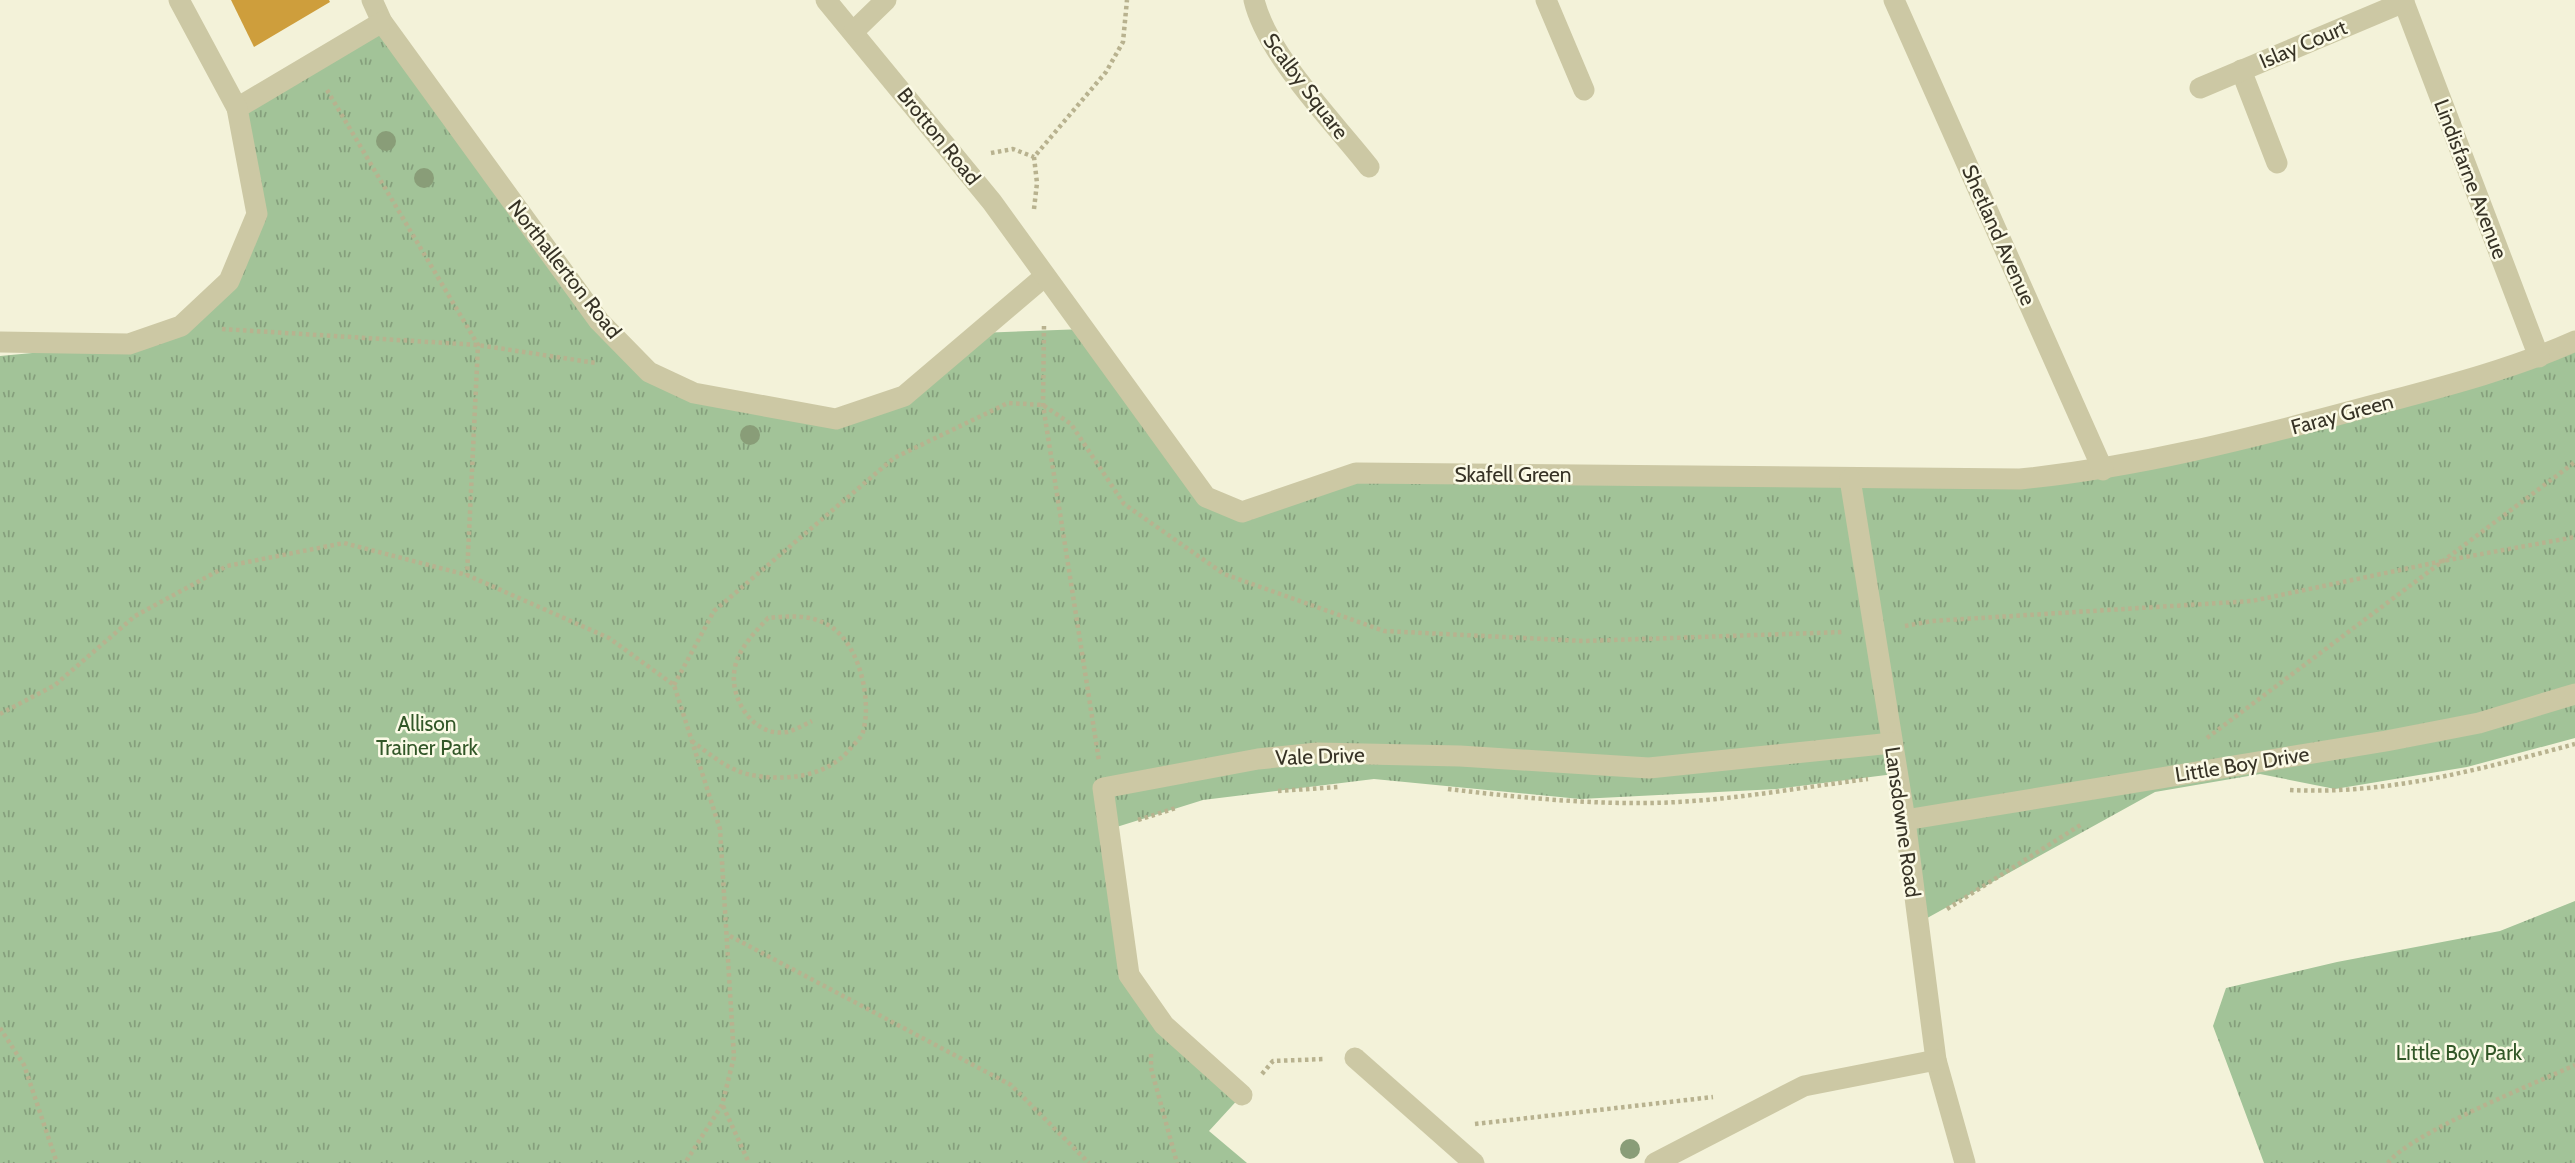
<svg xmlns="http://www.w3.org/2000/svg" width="2575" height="1163" font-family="Cabin,sans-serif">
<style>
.park{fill:url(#park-tufts)}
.building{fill:#ce9e3c}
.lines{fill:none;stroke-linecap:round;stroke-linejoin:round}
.path{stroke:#b8b28f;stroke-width:4.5;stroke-dasharray:3.5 3.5;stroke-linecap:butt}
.minor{stroke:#ccc8a4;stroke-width:21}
.tree{fill:#899d78}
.labels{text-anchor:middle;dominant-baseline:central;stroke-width:5;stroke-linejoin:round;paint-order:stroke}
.street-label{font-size:21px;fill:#373326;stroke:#fbfae6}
.park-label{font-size:21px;fill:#325728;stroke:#fbfae6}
</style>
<defs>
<pattern id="park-tufts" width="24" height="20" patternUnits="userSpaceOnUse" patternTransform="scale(1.75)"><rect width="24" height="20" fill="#a2c398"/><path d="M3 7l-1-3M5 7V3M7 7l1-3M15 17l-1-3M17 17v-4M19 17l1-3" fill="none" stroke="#859f7c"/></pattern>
</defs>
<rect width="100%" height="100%" fill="#f3f2d9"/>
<!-- park -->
<g class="park">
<polygon points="382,22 649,372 836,419 904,396 978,333 1085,329 1206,497 1242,512 1347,476 2103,470 2575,343 2575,738 2467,767 2335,789 2260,774 2155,792 1920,922 1894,774 1777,789 1580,799 1374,779 1203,800 1107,830 1129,975 1242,1095 1209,1131 1247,1163 0,1163 0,356 129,344 181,326 229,281 257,214 237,108"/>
<polygon points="2575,901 2575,1163 2264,1163 2213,1026 2226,988 2337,962 2500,931"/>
</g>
<!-- building -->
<polygon class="building" points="231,0 329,0 330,2 254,47"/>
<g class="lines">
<!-- path -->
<g class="path">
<polyline points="327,90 478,345 467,575"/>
<polyline points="991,153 1013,149 1034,157"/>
<polyline points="1034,209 1037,183 1034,157 1106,72 1123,42 1127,0"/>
<polyline points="1044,326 1043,405 1099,761"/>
<polyline points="222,329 478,345 596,363"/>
<polyline points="1905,626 1932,621 2252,601 2443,561 2575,537"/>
<polyline points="674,685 714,611 894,458 1008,403 1043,405 1071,424 1124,504 1224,574 1384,631 1584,641 1844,632"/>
<polyline points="0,714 55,685 135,616 227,566 344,543 467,575 609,638 674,685 720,829 734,1057 722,1105 685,1163"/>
<polyline points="2207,738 2575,462"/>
<path d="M692 741C708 753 727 769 747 774 782 782 826 778 850 749 854 744 861 738 863 732 872 700 860 645 830 626 811 614 789 616 768 618 755 632 739 648 735 667 728 697 753 738 787 732 795 730 804 725 812 721"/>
<path d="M1448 789C1515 797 1583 804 1650 803 1723 802 1796 788 1868 779"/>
<path d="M2290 790C2388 795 2481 769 2575 744"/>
<polyline points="1278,791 1339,787"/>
<polyline points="1138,820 1176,808"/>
<polyline points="1947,909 2082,824"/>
<polyline points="730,936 1011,1085 1089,1163"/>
<polyline points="0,1028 24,1065 57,1163"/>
<polyline points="1151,1054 1151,1068 1177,1163"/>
<polyline points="1262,1074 1273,1061 1325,1059"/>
<polyline points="723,1106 749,1163"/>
<polyline points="1475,1124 1713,1097"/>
<path d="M2388 1163C2409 1134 2536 1083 2575 1065"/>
</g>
<!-- minor -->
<g class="minor">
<polyline points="372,0 382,22 599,321 649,372 694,393 836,419 904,396 1045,276"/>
<path d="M826 0 992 202 1206 497 1242 512 1356 473 2020 479C2138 467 2248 439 2363 408 2434 389 2508 371 2575 341"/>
<path d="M1254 0C1267 55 1333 121 1369 167"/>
<polyline points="1546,0 1584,90"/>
<polyline points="1894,0 2103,470"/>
<polyline points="2403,0 2539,357"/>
<polyline points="854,31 886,0"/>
<polyline points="2241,70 2277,163"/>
<polyline points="2200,88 2404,2"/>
<polyline points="237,108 382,22"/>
<polyline points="0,342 129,344 181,326 229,281 257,214 237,108 179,0"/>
<polyline points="1850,479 1905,820 1936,1060 1965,1163"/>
<polyline points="1905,820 2386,741 2479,723 2575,694"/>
<polyline points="1355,1058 1474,1163"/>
<polyline points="1242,1095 1164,1025 1129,975 1103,788 1258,759 1317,753 1460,756 1649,768 1892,743"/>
<polyline points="1655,1163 1804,1086 1936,1060"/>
</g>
</g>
<!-- trees -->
<g class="tree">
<circle cx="386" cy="141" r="10"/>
<circle cx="424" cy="178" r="10"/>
<circle cx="750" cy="435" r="10"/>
<circle cx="1630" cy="1149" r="10"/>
</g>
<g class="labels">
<!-- street labels -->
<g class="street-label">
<text transform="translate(2303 44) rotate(-23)">Islay Court</text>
<text transform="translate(1306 86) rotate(53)">Scalby Square</text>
<text transform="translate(939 136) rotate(51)">Brotton Road</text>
<text transform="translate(2471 179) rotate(69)">Lindisfarne Avenue</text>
<text transform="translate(1999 235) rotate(66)">Shetland Avenue</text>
<text transform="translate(565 269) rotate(52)">Northallerton Road</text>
<text transform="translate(2342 414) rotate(-15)">Faray Green</text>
<text x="1513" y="474">Skafell Green</text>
<text transform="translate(1320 756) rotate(-2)">Vale Drive</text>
<text transform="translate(2242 764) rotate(-9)">Little Boy Drive</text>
<text transform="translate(1903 822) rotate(82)">Lansdowne Road</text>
</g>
<!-- park labels -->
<g class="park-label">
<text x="427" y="723">Allison<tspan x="427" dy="24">Trainer Park</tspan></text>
<text x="2459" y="1052">Little Boy Park</text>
</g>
</g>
</svg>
